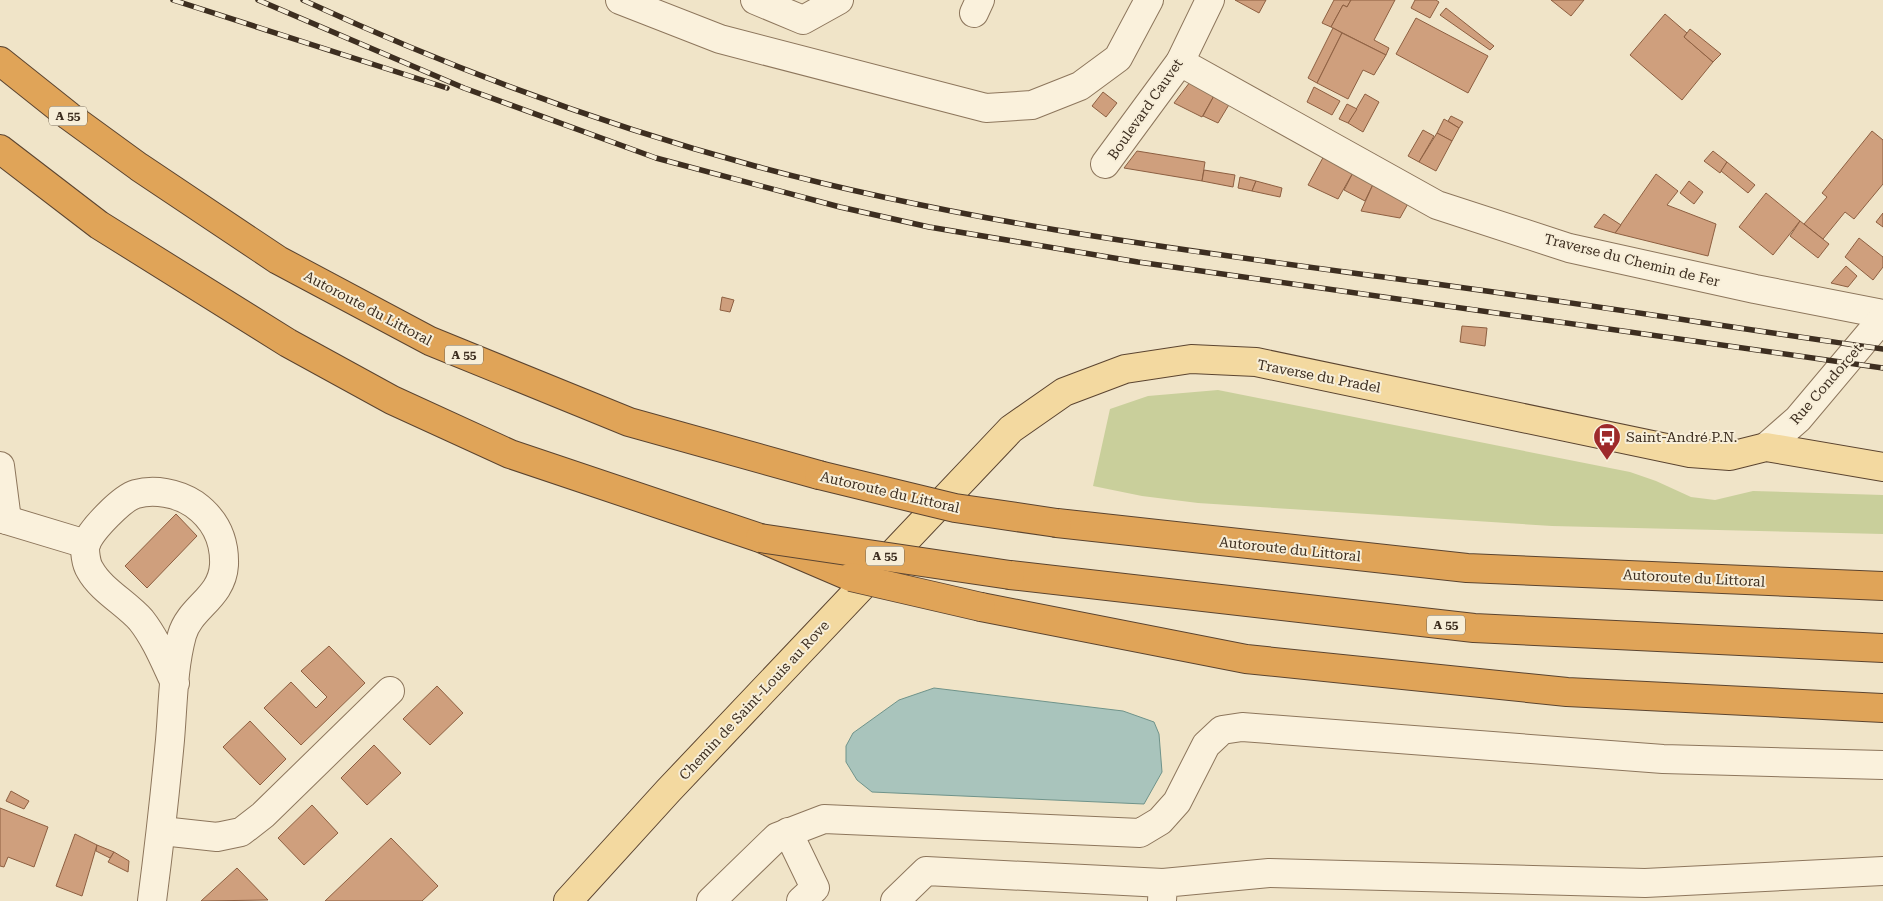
<svg xmlns="http://www.w3.org/2000/svg" width="1883" height="901" font-family="'Roboto Serif',serif">
<style>
.green{fill:#c9cf9b}
.water{fill:#a9c4bc;stroke:#6f938a}
.building{fill:#cf9f7d;stroke:#8d5f41}
.lines{fill:none;stroke-linecap:round;stroke-linejoin:round}
.minor-casing{stroke:#8d765c;stroke-width:30}
.major-casing{stroke:#5b4430;stroke-width:30}
.highway-casing{stroke:#5b4430;stroke-width:30}
.minor{stroke:#faf1dc;stroke-width:28}
.major{stroke:#f3d9a0;stroke-width:28}
.highway{stroke:#e0a458;stroke-width:28}
.rail-casing{stroke:#3d2e20;stroke-width:5.5}
.rail{stroke:#f7eed8;stroke-width:4;stroke-dasharray:11;stroke-linecap:butt}
.highway-bridge-casing{stroke:#5b4430;stroke-width:30;stroke-linecap:butt}
.highway-bridge{stroke:#e0a458;stroke-width:28}
.labels{text-anchor:middle;dominant-baseline:central;stroke-width:4;stroke-linejoin:round;paint-order:stroke}
.shield{fill:#f7eed8;stroke:#756857;stroke-width:1}
.shield-label{font-size:12px;font-weight:bold;fill:#3d2e20}
.street-label{font-size:14px;fill:#3d2e20;stroke:#f7eed8}
.poi-label{font-size:14px;fill:#3d2e20;stroke:#f7eed8;text-anchor:start}
</style>
<rect width="100%" height="100%" fill="#f0e4c8"/>
<!-- green -->
<polygon class="green" points="1218,390 1630,472 1656,481 1691,497 1715,500 1753,491 1883,495 1883,534 1552,526 1198,503 1142,496 1093,486 1110,409 1148,396"/>
<!-- water -->
<polygon class="water" points="934,688 1123,711 1154,722 1159,734 1162,772 1144,804 872,792 857,780 846,762 846,746 853,733 899,700"/>
<!-- building -->
<g class="building">
<polygon points="1235,0 1266,0 1259,13"/>
<polygon points="1334,0 1351,0 1347,7 1343,5 1331,27 1322,23"/>
<polygon points="1351,0 1395,0 1374,40 1389,48 1386,55 1331,27 1343,5 1347,7"/>
<polygon points="1415,0 1436,0 1439,2 1430,18 1411,8"/>
<polygon points="1551,0 1584,0 1571,16"/>
<polygon points="1446,8 1494,46 1490,50 1440,15"/>
<polygon points="1665,14 1687,33 1684,37 1713,62 1682,100 1630,55"/>
<polygon points="1416,18 1488,56 1468,93 1396,54"/>
<polygon points="1333,28 1342,33 1317,83 1308,78"/>
<polygon points="1690,29 1721,54 1713,62 1684,37"/>
<polygon points="1342,33 1386,55 1374,75 1363,70 1348,99 1317,83"/>
<polygon points="1190,82 1215,94 1202,117 1174,103"/>
<polygon points="1314,87 1340,101 1332,115 1307,102"/>
<polygon points="1103,92 1117,103 1106,117 1092,106"/>
<polygon points="1215,94 1230,103 1218,123 1203,116"/>
<polygon points="1365,94 1379,102 1363,132 1348,123"/>
<polygon points="1347,104 1357,109 1348,123 1339,119"/>
<polygon points="1451,116 1463,122 1459,128 1448,121"/>
<polygon points="1444,119 1459,128 1452,141 1437,133"/>
<polygon points="1423,130 1434,136 1419,162 1408,156"/>
<polygon points="1872,131 1883,140 1883,184 1854,219 1845,212 1823,239 1804,224 1827,197 1822,193"/>
<polygon points="1437,133 1452,141 1436,171 1419,162"/>
<polygon points="1137,151 1205,162 1202,181 1124,168"/>
<polygon points="1713,151 1727,162 1720,173 1704,161"/>
<polygon points="1325,154 1355,169 1338,199 1308,185"/>
<polygon points="1727,162 1755,185 1748,193 1721,171"/>
<polygon points="1355,169 1375,180 1365,201 1344,190"/>
<polygon points="1204,170 1235,175 1233,187 1202,181"/>
<polygon points="1656,174 1678,191 1667,205 1716,224 1708,256 1615,233"/>
<polygon points="1240,177 1256,181 1252,191 1238,188"/>
<polygon points="1375,180 1410,200 1400,218 1361,211"/>
<polygon points="1256,181 1282,188 1280,197 1252,191"/>
<polygon points="1689,181 1703,192 1694,204 1680,193"/>
<polygon points="1766,193 1800,221 1773,255 1739,227"/>
<polygon points="1883,213 1883,227 1876,222"/>
<polygon points="1604,214 1621,225 1615,233 1594,227"/>
<polygon points="1800,221 1829,244 1818,258 1790,236"/>
<polygon points="1859,238 1883,257 1883,267 1873,280 1845,257"/>
<polygon points="1846,266 1857,276 1848,287 1831,283"/>
<polygon points="722,297 734,300 730,312 720,310"/>
<polygon points="1462,326 1487,328 1485,346 1460,342"/>
<polygon points="176,514 197,536 147,588 125,566"/>
<polygon points="329,646 365,683 301,745 264,708 291,682 316,708 327,697 301,671"/>
<polygon points="437,686 463,713 430,745 403,719"/>
<polygon points="250,721 286,759 260,785 223,747"/>
<polygon points="374,745 401,773 367,805 341,778"/>
<polygon points="11,791 29,801 24,809 6,801"/>
<polygon points="312,805 338,833 304,865 278,838"/>
<polygon points="0,808 48,827 34,867 8,857 4,867 0,866"/>
<polygon points="75,834 97,845 82,896 56,886"/>
<polygon points="391,838 438,886 422,901 325,901"/>
<polygon points="97,845 114,852 110,858 96,851"/>
<polygon points="114,852 129,861 128,872 108,862"/>
<polygon points="237,868 268,900 201,901"/>
</g>
<g class="lines">
<defs>
<g id="minor">
<polyline points="620,0 720,39 986,108 1032,105 1080,86 1118,58 1149,0"/>
<polyline points="755,0 803,20 839,0"/>
<polyline points="974,13 980,0"/>
<polyline points="1180,62 1437,205 1569,248 1755,289 1883,314"/>
<polyline points="1105,164 1180,62 1210,0"/>
<polyline points="1766,447 1798,419 1883,318"/>
<polyline points="0,466 7,520"/>
<polyline points="0,518 86,544"/>
<polyline points="162,831 217,837 241,832 263,815 390,691"/>
<polyline points="788,832 815,888 801,901"/>
<path d="M152 901C159 847 165 794 170 740 173 705 173 668 182 635 190 607 222 598 224 565 225 539 215 519 194 504 178 493 154 489 136 494 122 498 91 530 86 544 84 550 86 564 90 570 101 590 126 603 141 620 156 639 165 662 175 683"/>
<polyline points="711,901 777,837 824,819 1140,833 1160,821 1177,802 1206,745 1222,730 1242,727 1663,759 1883,765"/>
<polyline points="895,901 926,871 1163,883"/>
<polyline points="1162,901 1163,883 1269,873 1645,883 1883,871"/>
</g>
<polyline id="major" points="568,901 668,791 1011,429 1064,392 1125,369 1191,359 1256,362 1690,453 1730,456 1766,447 1883,467"/>
<g id="highway">
<polyline points="0,61 69,116 139,167 278,260 430,341 629,422 819,475"/>
<polyline points="0,149 99,225 288,343 392,400 510,454 760,538 851,577"/>
<polyline points="1057,523 1467,568 1883,586"/>
<polyline points="1010,575 1474,628 1883,648"/>
<polyline points="981,607 1246,659 1567,692 1883,708"/>
</g>
</defs>
<!-- minor casing -->
<use href="#minor" class="minor-casing"/>
<!-- major casing -->
<use href="#major" class="major-casing"/>
<!-- highway casing -->
<use href="#highway" class="highway-casing"/>
<!-- minor -->
<use href="#minor" class="minor"/>
<!-- major -->
<use href="#major" class="major"/>
<!-- highway -->
<use href="#highway" class="highway"/>
<defs>
<g id="rail">
<polyline points="173,0 447,88"/>
<polyline points="258,0 464,88 656,158 840,207 929,227 1138,262 1883,368"/>
<path d="M303 0C448 67 600 124 755 166 966 223 1182 250 1398 279 1560 300 1721 326 1883 349"/>
</g>
</defs>
<!-- rail casing -->
<use href="#rail" class="rail-casing"/>
<!-- rail -->
<use href="#rail" class="rail"/>
<defs>
<g id="highway-bridge">
<polyline points="819,475 955,508 1057,523"/>
<polyline points="760,538 1010,575"/>
<polyline points="851,577 981,607"/>
</g>
</defs>
<!-- highway-bridge casing -->
<use href="#highway-bridge" class="highway-bridge-casing"/>
<!-- highway-bridge -->
<use href="#highway-bridge" class="highway-bridge"/>
</g>
<!-- icons -->
<defs>
<symbol id="bus-pin" viewBox="-11 -11 22 30"><path d="M0 17L-7.5 6A9.5 9.5 0 1 1 7.5 6Z" fill="#9e2a2b" stroke="#f7eed8"/><path d="M-5-6H5V4H4V6H2V4H-2V6H-4V4H-5ZM-3.5-4V0h7V-4ZM-3.5 1.2v1.5H-2V1.2ZM2 1.2v1.5H3.5V1.2Z" fill="#fff"/></symbol>
</defs>
<g fill-rule="evenodd">
<use href="#bus-pin" x="1591" y="421" width="32" height="43"/>
</g>
<g class="labels">
<!-- shield labels -->
<g class="shield">
<rect x="49" y="106.5" width="38" height="19" rx="4"/>
<rect x="445" y="345.5" width="38" height="19" rx="4"/>
<rect x="866" y="546.5" width="38" height="19" rx="4"/>
<rect x="1427" y="615.5" width="38" height="19" rx="4"/>
</g>
<g class="shield-label">
<text x="68" y="116">A 55</text>
<text x="464" y="355">A 55</text>
<text x="885" y="556">A 55</text>
<text x="1446" y="625">A 55</text>
</g>
<!-- street labels -->
<g class="street-label">
<text transform="translate(1145 109) rotate(-55)">Boulevard Cauvet</text>
<text transform="translate(1632 260) rotate(14)">Traverse du Chemin de Fer</text>
<text transform="translate(368 308) rotate(28)">Autoroute du Littoral</text>
<text transform="translate(1319 376) rotate(11)">Traverse du Pradel</text>
<text transform="translate(1826 384) rotate(-49)">Rue Condorcet</text>
<text transform="translate(890 492) rotate(13)">Autoroute du Littoral</text>
<text transform="translate(1290 549) rotate(6)">Autoroute du Littoral</text>
<text transform="translate(1694 578) rotate(3)">Autoroute du Littoral</text>
<text transform="translate(754 700) rotate(-47)">Chemin de Saint-Louis au Rove</text>
</g>
<!-- poi labels -->
<g class="poi-label">
<text x="1626" y="437">Saint-André P.N.</text>
</g>
</g>
</svg>
